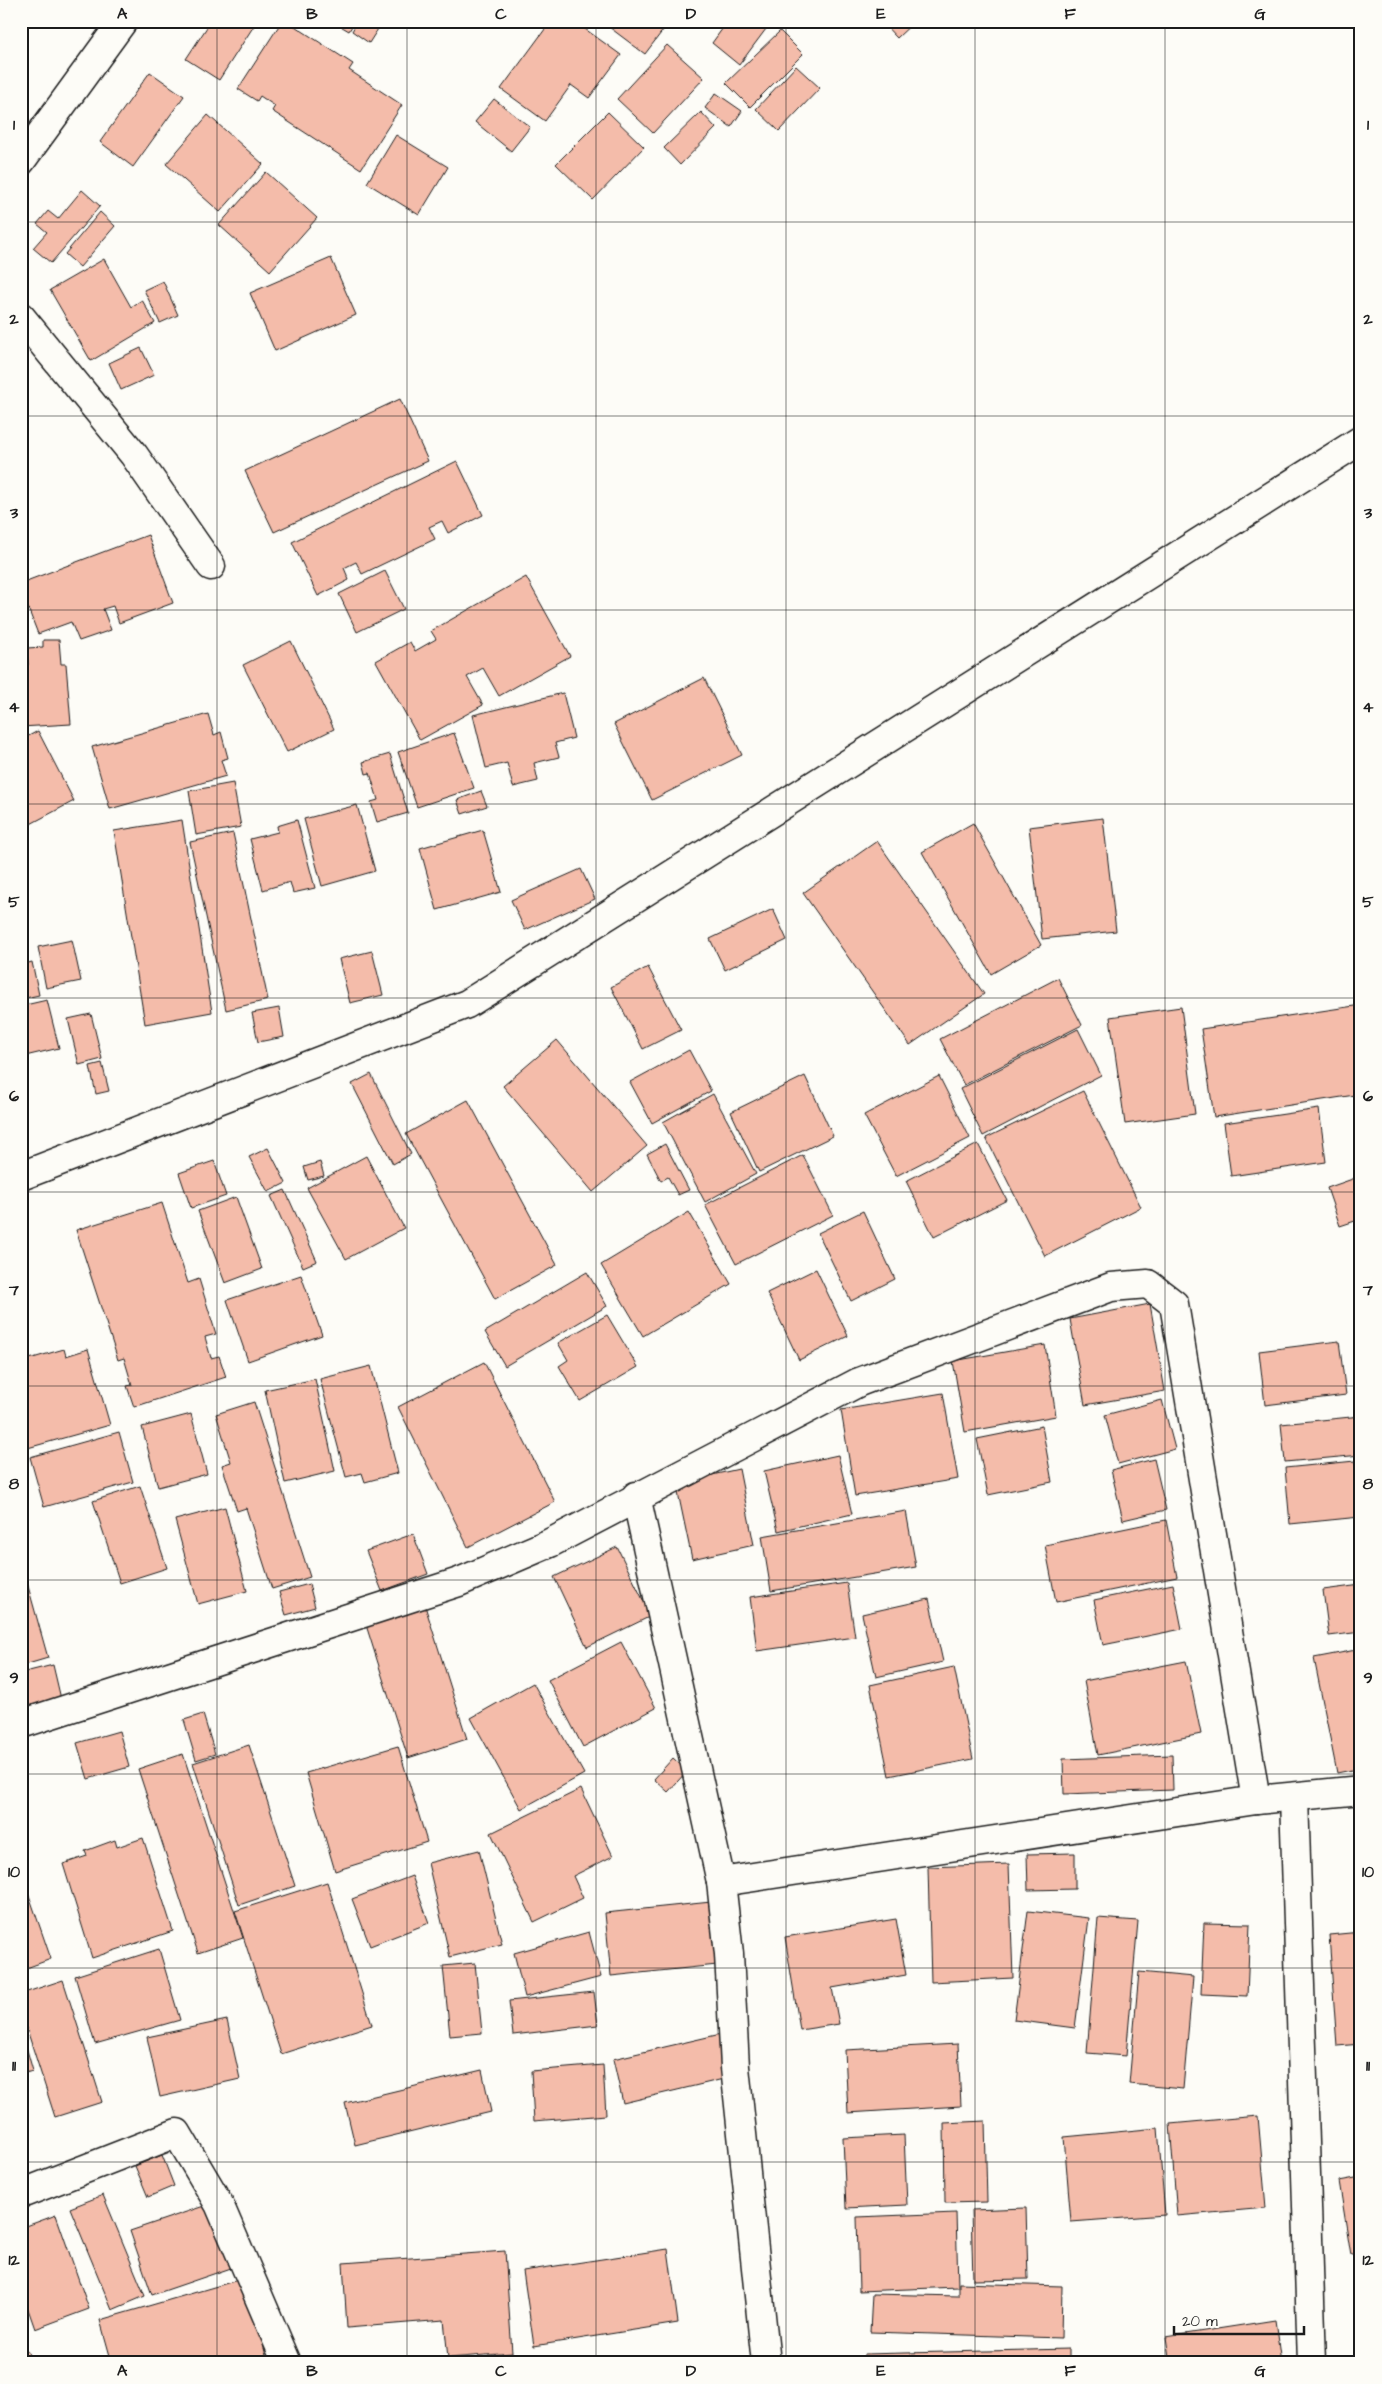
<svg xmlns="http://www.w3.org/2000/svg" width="1382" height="2384" font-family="'Architects Daughter',sans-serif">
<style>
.building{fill:#f4bcaa;stroke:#1c1c1c}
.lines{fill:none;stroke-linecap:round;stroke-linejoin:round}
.street-casing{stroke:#1c1c1c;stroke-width:31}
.street{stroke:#fdfcf7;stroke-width:28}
.grid{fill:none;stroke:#1c1c1c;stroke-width:1;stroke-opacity:0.55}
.neatline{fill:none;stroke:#1c1c1c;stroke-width:2}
.grid-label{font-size:16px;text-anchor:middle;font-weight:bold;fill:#1c1c1c}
</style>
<rect width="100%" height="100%" fill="#fdfcf7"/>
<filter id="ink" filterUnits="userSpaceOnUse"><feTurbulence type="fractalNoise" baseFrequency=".02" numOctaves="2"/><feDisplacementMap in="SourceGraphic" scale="10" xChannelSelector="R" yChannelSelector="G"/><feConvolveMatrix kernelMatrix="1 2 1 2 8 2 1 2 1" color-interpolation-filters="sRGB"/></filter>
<g filter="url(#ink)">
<!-- building -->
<g class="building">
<polygon points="211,21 257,21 219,80 186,59"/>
<polygon points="282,21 287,21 353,64 349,70 402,105 361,169 272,111 275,106 260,96 257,101 238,89"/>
<polygon points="332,21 355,21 349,31"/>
<polygon points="358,21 383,21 369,43 352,31"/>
<polygon points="551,21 574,21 621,55 589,98 571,85 545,121 501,89"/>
<polygon points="601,21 670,21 645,54"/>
<polygon points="728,21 772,21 739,65 712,43"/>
<polygon points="881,21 915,21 897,38"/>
<polygon points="780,31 803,54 750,107 726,83"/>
<polygon points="667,45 704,78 653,133 617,99"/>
<polygon points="796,66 820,88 779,131 756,109"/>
<polygon points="150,72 184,96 133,167 100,142"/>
<polygon points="716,93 742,111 731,127 705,108"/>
<polygon points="494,99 530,127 511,151 475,122"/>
<polygon points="608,112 644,147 593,200 556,164"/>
<polygon points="701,112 716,128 680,165 664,148"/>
<polygon points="208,115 263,164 220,212 166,164"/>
<polygon points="396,135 448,167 419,215 367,183"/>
<polygon points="266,172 317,218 270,271 219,225"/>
<polygon points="82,190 100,206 51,263 33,248 47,232 37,224 48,211 58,219"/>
<polygon points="100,212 115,226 80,267 65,254"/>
<polygon points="331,258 356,315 275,351 250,293"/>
<polygon points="104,259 131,307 142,300 155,323 91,361 50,290"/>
<polygon points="163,281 178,315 160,323 144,290"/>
<polygon points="141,348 154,375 121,390 109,363"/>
<polygon points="400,399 428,461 274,532 245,471"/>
<polygon points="457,461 483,515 448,533 442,521 429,527 435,539 362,574 356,562 344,568 349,580 318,596 292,542"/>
<polygon points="148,535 173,603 119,623 113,606 103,609 111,630 79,641 71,622 38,634 21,590 21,583"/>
<polygon points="385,571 404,609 357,632 339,594"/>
<polygon points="526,577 570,656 499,696 483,668 467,677 483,705 420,740 376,661 410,642 415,651 436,639 431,631"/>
<polygon points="43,640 59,640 61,664 66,664 71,724 21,727 21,666 28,665 27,648 43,647"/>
<polygon points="291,641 334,729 287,752 243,665"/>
<polygon points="704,678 742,755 652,800 614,724"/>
<polygon points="563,693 574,738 555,743 559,757 534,763 538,781 513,787 507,763 486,768 473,715"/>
<polygon points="208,714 214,735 221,732 228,758 221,760 226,776 110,809 92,747"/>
<polygon points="38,731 74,801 21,829 21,740"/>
<polygon points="454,733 474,788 417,807 398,752"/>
<polygon points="390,754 408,813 377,822 371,802 378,800 370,773 366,774 363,762"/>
<polygon points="233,783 241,827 196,835 189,791"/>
<polygon points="481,791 487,806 462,814 457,800"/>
<polygon points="357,805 375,871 322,886 304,819"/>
<polygon points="1103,818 1116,931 1042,939 1029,827"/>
<polygon points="182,820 212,1012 145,1024 114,831"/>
<polygon points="297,820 315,888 293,893 290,882 263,890 250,839 278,832 277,826"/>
<polygon points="973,823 1041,945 991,974 922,852"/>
<polygon points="483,830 501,892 437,910 420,848"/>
<polygon points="233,833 268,1000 226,1010 190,842"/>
<polygon points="877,841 984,994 910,1045 803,893"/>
<polygon points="581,869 595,899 525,930 511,900"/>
<polygon points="773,909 787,940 725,970 710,939"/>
<polygon points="72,940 81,981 46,988 38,947"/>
<polygon points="372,951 383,995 350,1003 339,959"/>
<polygon points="32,962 39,995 21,999 21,965"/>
<polygon points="648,967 681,1030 643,1049 611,987"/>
<polygon points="1058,978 1082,1025 964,1085 940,1039"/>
<polygon points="47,1000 59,1048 21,1057 21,1006"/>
<polygon points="1361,1005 1361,1094 1214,1117 1201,1029"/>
<polygon points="1181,1007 1195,1114 1125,1124 1110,1017"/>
<polygon points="279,1008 284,1037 258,1042 252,1013"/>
<polygon points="91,1014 102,1059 79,1065 68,1019"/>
<polygon points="1078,1029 1101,1075 983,1136 960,1089"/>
<polygon points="557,1040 647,1146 593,1192 503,1086"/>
<polygon points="689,1050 711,1091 652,1123 630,1082"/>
<polygon points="102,1063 109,1091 96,1094 90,1066"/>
<polygon points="371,1074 411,1154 393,1164 352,1084"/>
<polygon points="805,1076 833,1136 759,1172 731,1112"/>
<polygon points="939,1076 970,1138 896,1176 864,1115"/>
<polygon points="1083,1091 1141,1207 1045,1256 986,1138"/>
<polygon points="713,1094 756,1174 705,1202 663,1122"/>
<polygon points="468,1100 557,1265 495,1299 406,1134"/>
<polygon points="1319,1109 1326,1162 1231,1176 1224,1123"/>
<polygon points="665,1144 689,1190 678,1195 668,1177 661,1181 647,1154"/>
<polygon points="978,1144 1007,1200 934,1237 906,1181"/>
<polygon points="268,1148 286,1183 268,1192 249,1157"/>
<polygon points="803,1155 833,1215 736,1264 705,1205"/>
<polygon points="366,1156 404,1228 346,1259 307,1188"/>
<polygon points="214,1161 226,1196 191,1208 179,1173"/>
<polygon points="320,1162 324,1176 308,1180 304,1167"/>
<polygon points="1361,1176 1361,1219 1340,1226 1327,1188"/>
<polygon points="285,1190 317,1261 303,1267 271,1196"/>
<polygon points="236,1197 262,1269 225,1283 198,1211"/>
<polygon points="162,1203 188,1283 199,1279 216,1334 205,1337 211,1358 219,1356 226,1377 134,1407 127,1386 132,1385 124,1358 118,1360 76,1230"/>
<polygon points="863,1211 895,1279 851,1301 818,1233"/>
<polygon points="689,1212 731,1284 643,1336 601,1265"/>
<polygon points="816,1269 848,1336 799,1360 767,1293"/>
<polygon points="587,1272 607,1306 505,1366 485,1332"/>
<polygon points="301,1275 322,1335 248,1361 227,1300"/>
<polygon points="1150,1304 1165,1391 1085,1405 1070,1319"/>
<polygon points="607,1315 638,1367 580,1401 559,1366 568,1360 558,1343"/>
<polygon points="1339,1341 1346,1395 1265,1405 1259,1351"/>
<polygon points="1045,1345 1056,1416 965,1432 953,1361"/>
<polygon points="64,1349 66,1356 88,1349 110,1425 24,1449 21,1438 21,1369 27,1367 26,1360"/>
<polygon points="484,1362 555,1502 468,1547 398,1407"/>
<polygon points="371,1366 398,1473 365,1482 362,1473 346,1477 320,1379"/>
<polygon points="315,1379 335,1471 285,1483 265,1390"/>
<polygon points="943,1393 958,1479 855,1496 841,1410"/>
<polygon points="1162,1400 1175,1449 1118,1464 1105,1415"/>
<polygon points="254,1402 310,1577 272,1589 246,1508 237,1511 222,1465 231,1462 216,1414"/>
<polygon points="191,1414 207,1474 158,1487 142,1427"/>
<polygon points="1361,1416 1361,1455 1285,1462 1281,1424"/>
<polygon points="1042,1426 1052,1482 988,1495 977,1439"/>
<polygon points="119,1432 133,1482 44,1507 30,1457"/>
<polygon points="838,1455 852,1514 778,1531 764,1471"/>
<polygon points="1154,1459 1166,1510 1123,1520 1111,1470"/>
<polygon points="1355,1461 1360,1517 1290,1524 1285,1468"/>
<polygon points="739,1469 754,1545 692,1559 676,1483"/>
<polygon points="140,1486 167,1568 120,1583 93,1501"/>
<polygon points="225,1507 247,1591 198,1604 175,1520"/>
<polygon points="906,1511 916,1567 771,1591 762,1536"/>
<polygon points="1166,1520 1177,1577 1056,1602 1045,1545"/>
<polygon points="413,1534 428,1574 382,1591 366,1551"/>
<polygon points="617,1547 651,1616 587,1647 554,1577"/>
<polygon points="21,1561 48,1658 21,1666"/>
<polygon points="847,1583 855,1637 757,1651 750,1597"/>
<polygon points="309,1584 315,1607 286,1615 279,1592"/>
<polygon points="1173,1584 1182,1629 1103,1645 1094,1600"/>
<polygon points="1361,1585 1361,1632 1329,1636 1323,1590"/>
<polygon points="929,1599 943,1662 876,1677 862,1614"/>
<polygon points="425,1606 467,1739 408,1758 366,1625"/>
<polygon points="621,1642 656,1708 583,1747 548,1680"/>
<polygon points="1361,1649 1361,1768 1337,1773 1314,1658"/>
<polygon points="1186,1661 1201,1734 1098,1755 1084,1681"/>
<polygon points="53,1665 61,1699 21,1710 21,1673"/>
<polygon points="954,1667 973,1759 889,1776 870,1685"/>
<polygon points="533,1683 584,1774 521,1809 471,1718"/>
<polygon points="203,1714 215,1754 196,1760 184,1720"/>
<polygon points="119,1731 129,1767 88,1779 77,1743"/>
<polygon points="249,1745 295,1886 239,1905 193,1763"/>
<polygon points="398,1746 427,1842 335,1871 306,1773"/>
<polygon points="183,1754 243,1938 198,1953 138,1769"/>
<polygon points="1172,1755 1173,1790 1064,1794 1063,1759"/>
<polygon points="673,1758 687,1771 668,1792 654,1779"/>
<polygon points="581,1789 613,1856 573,1876 583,1898 534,1922 491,1833"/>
<polygon points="143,1838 173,1931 92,1958 63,1864 87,1856 85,1851 115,1840 117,1847"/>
<polygon points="479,1850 502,1944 450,1957 428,1863"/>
<polygon points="1075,1853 1075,1889 1028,1890 1027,1854"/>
<polygon points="1009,1864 1013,1978 931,1982 928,1867"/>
<polygon points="21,1872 51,1959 21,1970"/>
<polygon points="412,1876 429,1923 370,1946 352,1899"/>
<polygon points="327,1882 372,2025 281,2054 235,1911"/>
<polygon points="711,1902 717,1965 611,1976 605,1913"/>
<polygon points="1028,1911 1089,1918 1075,2028 1014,2020"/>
<polygon points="1098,1918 1138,1921 1126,2056 1087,2053"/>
<polygon points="896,1919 906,1975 832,1988 839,2024 800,2030 785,1937"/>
<polygon points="1204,1923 1250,1924 1247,1996 1201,1994"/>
<polygon points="589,1932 601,1977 525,1997 514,1953"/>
<polygon points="1361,1932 1361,2044 1337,2046 1329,1935"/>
<polygon points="159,1949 180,2020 95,2044 75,1976"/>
<polygon points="475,1963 482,2033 450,2036 443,1966"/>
<polygon points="1139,1972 1193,1977 1183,2089 1129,2084"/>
<polygon points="63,1980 102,2102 55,2117 21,2011 21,1994"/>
<polygon points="594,1992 598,2025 513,2035 509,2001"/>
<polygon points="227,2020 240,2079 160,2097 147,2037"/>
<polygon points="21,2029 33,2071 21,2074"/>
<polygon points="725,2033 736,2076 623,2103 613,2059"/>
<polygon points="958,2044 961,2106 848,2113 845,2050"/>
<polygon points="603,2065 606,2115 534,2121 531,2071"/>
<polygon points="482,2070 491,2112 355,2145 345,2103"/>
<polygon points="1258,2116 1266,2208 1177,2216 1170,2124"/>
<polygon points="985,2121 987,2202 945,2203 944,2123"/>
<polygon points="1158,2128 1165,2215 1071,2222 1064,2137"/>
<polygon points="904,2135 907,2205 846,2208 843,2138"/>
<polygon points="162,2155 174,2186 148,2197 135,2166"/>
<polygon points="1361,2177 1361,2254 1351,2255 1339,2181"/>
<polygon points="103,2195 145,2296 112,2310 70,2208"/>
<polygon points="210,2204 231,2268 152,2295 130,2231"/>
<polygon points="1026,2208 1028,2279 973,2280 971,2210"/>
<polygon points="956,2213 958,2287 859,2291 857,2217"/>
<polygon points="56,2215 89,2309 35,2329 21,2289 21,2228"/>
<polygon points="668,2249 678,2323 534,2346 523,2271"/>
<polygon points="505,2251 512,2353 448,2358 444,2320 347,2328 343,2263"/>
<polygon points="245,2278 268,2363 112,2363 100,2320"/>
<polygon points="959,2283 1062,2286 1061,2338 870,2332 872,2294 959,2296"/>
<polygon points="1275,2320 1281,2363 1170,2363 1166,2337"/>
<polygon points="1069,2349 1069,2363 864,2363 864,2354"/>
<polygon points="27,2350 32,2363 21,2363 21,2352"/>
</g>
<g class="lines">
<defs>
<g id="street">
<polyline points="21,161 123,21"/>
<polyline points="21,317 134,455 211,566"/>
<polyline points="21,1176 467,1004 1361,440"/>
<polyline points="636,1496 721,1882 729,1954 735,2067 766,2363"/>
<polyline points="21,1724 459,1582 550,1543 859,1382 1111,1287 1148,1284 1174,1304 1256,1800"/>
<polyline points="1294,1797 1312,2363"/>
<polyline points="721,1882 1256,1800 1361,1790"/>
<polyline points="21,2194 177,2133 219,2204 287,2363"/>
</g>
</defs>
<!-- street casing -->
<use href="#street" class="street-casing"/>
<!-- street -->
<use href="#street" class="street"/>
</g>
</g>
<!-- grid -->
<path class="grid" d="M217 21V2363M407 21V2363M596 21V2363M786 21V2363M975 21V2363M1165 21V2363M21 222H1361M21 416H1361M21 610H1361M21 804H1361M21 998H1361M21 1192H1361M21 1386H1361M21 1580H1361M21 1774H1361M21 1968H1361M21 2162H1361"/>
<!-- margin -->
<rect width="1382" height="2384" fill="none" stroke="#fdfcf7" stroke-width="55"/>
<!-- scale -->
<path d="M1174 2326v8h130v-8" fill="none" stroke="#1c1c1c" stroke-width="2.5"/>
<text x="1182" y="2326" font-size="15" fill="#1c1c1c" stroke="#fdfcf7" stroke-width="4" paint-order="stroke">20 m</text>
<rect x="28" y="28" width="1326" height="2328" class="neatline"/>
<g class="grid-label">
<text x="122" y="19">A</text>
<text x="312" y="19">B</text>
<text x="501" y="19">C</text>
<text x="691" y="19">D</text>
<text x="881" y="19">E</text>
<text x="1070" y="19">F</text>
<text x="1260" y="19">G</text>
<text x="14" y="130">1</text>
<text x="1368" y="130">1</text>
<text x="14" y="324">2</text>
<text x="1368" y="324">2</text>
<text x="14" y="518">3</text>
<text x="1368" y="518">3</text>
<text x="14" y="712">4</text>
<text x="1368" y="712">4</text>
<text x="14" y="907">5</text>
<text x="1368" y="907">5</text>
<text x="14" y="1101">6</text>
<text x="1368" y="1101">6</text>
<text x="14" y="1295">7</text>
<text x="1368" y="1295">7</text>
<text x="14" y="1489">8</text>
<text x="1368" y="1489">8</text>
<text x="14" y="1683">9</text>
<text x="1368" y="1683">9</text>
<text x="14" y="1877">10</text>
<text x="1368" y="1877">10</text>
<text x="14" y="2071">11</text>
<text x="1368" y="2071">11</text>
<text x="14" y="2265">12</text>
<text x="1368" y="2265">12</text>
<text x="122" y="2376">A</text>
<text x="312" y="2376">B</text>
<text x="501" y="2376">C</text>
<text x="691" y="2376">D</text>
<text x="881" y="2376">E</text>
<text x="1070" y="2376">F</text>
<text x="1260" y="2376">G</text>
</g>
</svg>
